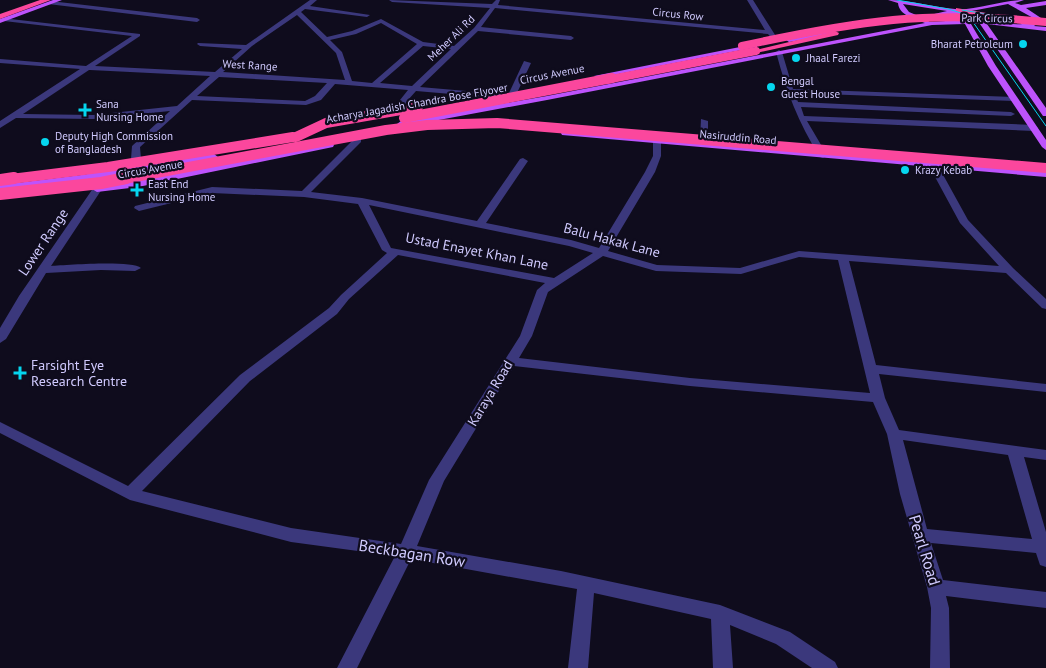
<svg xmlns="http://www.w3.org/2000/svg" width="1046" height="668" font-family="'PT Sans',sans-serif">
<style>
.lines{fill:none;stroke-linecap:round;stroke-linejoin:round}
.minor{fill:#3b387c;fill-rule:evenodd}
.major{fill:#bd53fc;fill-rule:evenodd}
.highway{fill:#fb479d;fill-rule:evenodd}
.tram{stroke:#05d6ef;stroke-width:1}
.highway-bridge-far2{stroke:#fb479d;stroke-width:8}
.highway-bridge-far1{stroke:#fb479d;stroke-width:10}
.highway-bridge{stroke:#fb479d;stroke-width:12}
.poi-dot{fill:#05d6ef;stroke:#0f0c1d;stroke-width:2}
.labels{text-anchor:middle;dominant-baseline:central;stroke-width:4.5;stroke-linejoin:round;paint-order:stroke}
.far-street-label{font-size:11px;fill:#d0cafe;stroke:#0f0c1d}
.far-poi-label{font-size:11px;fill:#d0cafe;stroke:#0f0c1d;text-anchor:start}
.street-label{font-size:14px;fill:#d0cafe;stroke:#0f0c1d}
.poi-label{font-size:14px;fill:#d0cafe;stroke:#0f0c1d;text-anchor:start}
.near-street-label{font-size:16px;fill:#d0cafe;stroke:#0f0c1d}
</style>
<rect width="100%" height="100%" fill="#0f0c1d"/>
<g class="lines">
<!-- minor -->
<g class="minor">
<path d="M310 0H317L310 6 370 15 367 17 305 9 301 12 327 37 352 31 381 19 423 42 454 46 474 28 490 8 392 2 389 0 492 4 496 0H500L498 5 765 30 747 0H753L777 38 772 39 768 34 495 8 481 27 571 36 574 38 571 40 478 31 420 87 501 94V98H498L416 91 408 100 406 113 402 115 398 113 400 100 408 90 335 84 321 100 306 105 192 100 140 147 141 159 136 162 131 159 132 146 170 111 93 119 16 118 0 128V121L80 69 0 63V59L86 66 132 36 4 21 2 20V18L140 34V36L95 66 215 72 242 49 200 46 197 44 198 43 246 45ZM297 15 336 53 345 80 223 72 252 46ZM381 23 417 44 372 83 352 81 342 52 330 40 356 34ZM423 46 451 49 412 86 380 83ZM89 70H90L210 76 177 106 93 115 23 114ZM219 77 327 83 315 96 305 101 197 96Z"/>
<polygon points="50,1 197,18 200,20 197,22 48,4"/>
<path d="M779 50 782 52 793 89 1014 97 1018 99 1014 101 795 93 798 102 1011 112 1015 114 1011 116 801 107 804 116 1034 125 1038 128 1034 131 807 121 827 155 823 158 820 157C798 123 786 90 776 52Z"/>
<polygon points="524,61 531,63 517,93 510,95 509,93"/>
<polygon points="701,119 708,121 708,140 704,143 700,140"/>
<path d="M358 137 361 138V142L311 192 362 198 477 221 520 159 523 158 528 161 486 223 571 240 599 248 645 172 653 156V142L657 139 661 142V156L655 172 608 251 657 265 740 268 799 251 999 266 960 223 928 164 930 162H936L968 220 1013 268 1046 299V309L1042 308 1006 273 849 261 876 365 1046 384V392L879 374 885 398 899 430 1046 450V460L1024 457 1046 532V567L1040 565 1036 553 931 543 943 580 1046 592V608L946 596 949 608 950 668H930L931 608 927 587 900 494 887 434 873 402 690 386 514 366 444 481 417 546 561 571 720 605 790 632 835 662 838 668H812L776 644 730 625 733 668H713L711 619 594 593 588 668H568L577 589 411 559 357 668H337L395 556 291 542 130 500 0 433V422L128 486 240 375 329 308 341 295 387 253 382 250 358 204 304 197 212 193 139 211 134 208 135 206 212 187 302 191 355 138ZM369 205 569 246 593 253 554 278 391 248ZM398 255 545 283 537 290 520 336 429 480 401 544 291 528 142 491 250 381 337 314 349 299ZM603 256 656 271 741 274 799 257 838 260 870 393 690 378 519 358 532 336 548 292ZM903 440 1008 455 1032 539 927 529Z"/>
<path d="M97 186 102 189 51 266C66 265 132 260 141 268L135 271 101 270 46 273 6 339 0 343V328L19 296 94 187Z"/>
</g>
<!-- major -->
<g class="major">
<polygon points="53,0 62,0 0,23 0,19"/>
<path d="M888 0C910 0 932 7 955 9 974 11 1002 0 1024 0L1015 3 1021 5 1046 1V5L1026 8 1041 18 1037 24 1034 26 1046 27V31L987 24 1046 108V116H1043L980 24H971L996 66 1046 140V150L1042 147 988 66 965 24 932 25 547 100 401 127 397 124 401 121 547 96 925 23C914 19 899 15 898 3ZM903 4 947 11 930 15V17L955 14 963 20 929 22 928 20 909 12ZM1008 4 1035 19C1027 29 996 22 984 20L979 16 976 18 977 20H970L961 13Z"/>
<polygon points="834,31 837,33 836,34 789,42 786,40"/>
<polygon points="755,44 757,45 757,47 598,78 594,76"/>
<polygon points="565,130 1046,171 1046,177 562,135 561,133"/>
<polygon points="330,142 334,145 333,147 138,187 97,192 92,189 97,186 138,181"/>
<polygon points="214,154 218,157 217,159 81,181 0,191 0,185 81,175"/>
</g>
<!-- highway -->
<g class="highway">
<polygon points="40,0 51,0 0,19 0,14"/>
<polygon points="956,8 999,15 1003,17 999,19 959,12 956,12"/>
<polygon points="835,31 839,33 838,35 756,53 752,51"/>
</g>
<!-- tram -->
<g class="tram">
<polyline points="897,0 948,9 968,15 1046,126"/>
<polyline points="962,10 1046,24"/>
</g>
<!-- highway-bridge-far2 -->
<g class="highway-bridge-far2">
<path d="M742 46C792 35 842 25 893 20 944 15 995 17 1046 22"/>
<polyline points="606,80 756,51"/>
</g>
<!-- highway-bridge-far1 -->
<g class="highway-bridge-far1">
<polyline points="404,118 612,78"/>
<polyline points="296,137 326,123 418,107"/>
<polyline points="3,180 108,167 293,137"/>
<polyline points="119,180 386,130 427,125 497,123 1046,168"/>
</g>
<!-- highway-bridge -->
<g class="highway-bridge">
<polyline points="0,180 14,178"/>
<polyline points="0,194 101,183 126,178"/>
</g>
</g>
<!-- markers -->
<g class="poi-dot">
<circle cx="1023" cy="44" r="5"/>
<circle cx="796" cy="58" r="5"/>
<circle cx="771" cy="87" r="5"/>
<path d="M82.5 102.5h5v5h5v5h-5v5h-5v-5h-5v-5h5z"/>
<circle cx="45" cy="142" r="5"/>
<circle cx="905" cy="170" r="5"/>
<path d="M134.5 182.5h5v5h5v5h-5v5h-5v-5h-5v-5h5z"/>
<path d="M17.5 365.5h5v5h5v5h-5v5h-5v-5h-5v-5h5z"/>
</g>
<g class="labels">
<!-- far-street labels -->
<g class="far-street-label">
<text transform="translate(678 14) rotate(6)">Circus Row</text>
<text transform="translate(987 18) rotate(1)">Park Circus</text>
<text transform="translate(451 38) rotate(-44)">Meher Ali Rd</text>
<text transform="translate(250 65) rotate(3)">West Range</text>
<text transform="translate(552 74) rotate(-11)">Circus Avenue</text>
<text transform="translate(417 103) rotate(-10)">Acharya Jagadish Chandra Bose Flyover</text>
<text transform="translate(738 137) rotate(5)">Nasiruddin Road</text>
<text transform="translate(150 169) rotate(-10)">Circus Avenue</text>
</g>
<!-- far-poi labels -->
<g class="far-poi-label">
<text x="1013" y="44" text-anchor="end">Bharat Petroleum</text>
<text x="806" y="58">Jhaal Farezi</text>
<text x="781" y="81">Bengal<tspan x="781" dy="13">Guest House</tspan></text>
<text x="96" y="104">Sana<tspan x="96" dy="13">Nursing Home</tspan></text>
<text x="55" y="136">Deputy High Commission<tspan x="55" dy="13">of Bangladesh</tspan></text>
<text x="915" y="170">Krazy Kebab</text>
<text x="148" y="184">East End<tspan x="148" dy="13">Nursing Home</tspan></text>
</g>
<!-- street labels -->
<g class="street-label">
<text transform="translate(612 240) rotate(15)">Balu Hakak Lane</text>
<text transform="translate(43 242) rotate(-56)">Lower Range</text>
<text transform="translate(477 251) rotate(11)">Ustad Enayet Khan Lane</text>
<text transform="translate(490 393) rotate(-59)">Karaya Road</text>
</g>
<!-- poi labels -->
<g class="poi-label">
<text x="31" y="365">Farsight Eye<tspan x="31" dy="16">Research Centre</tspan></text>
</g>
<!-- near-street labels -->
<g class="near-street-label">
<text transform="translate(925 550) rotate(73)">Pearl Road</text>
<text transform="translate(412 553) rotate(9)">Beckbagan Row</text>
</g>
</g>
</svg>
